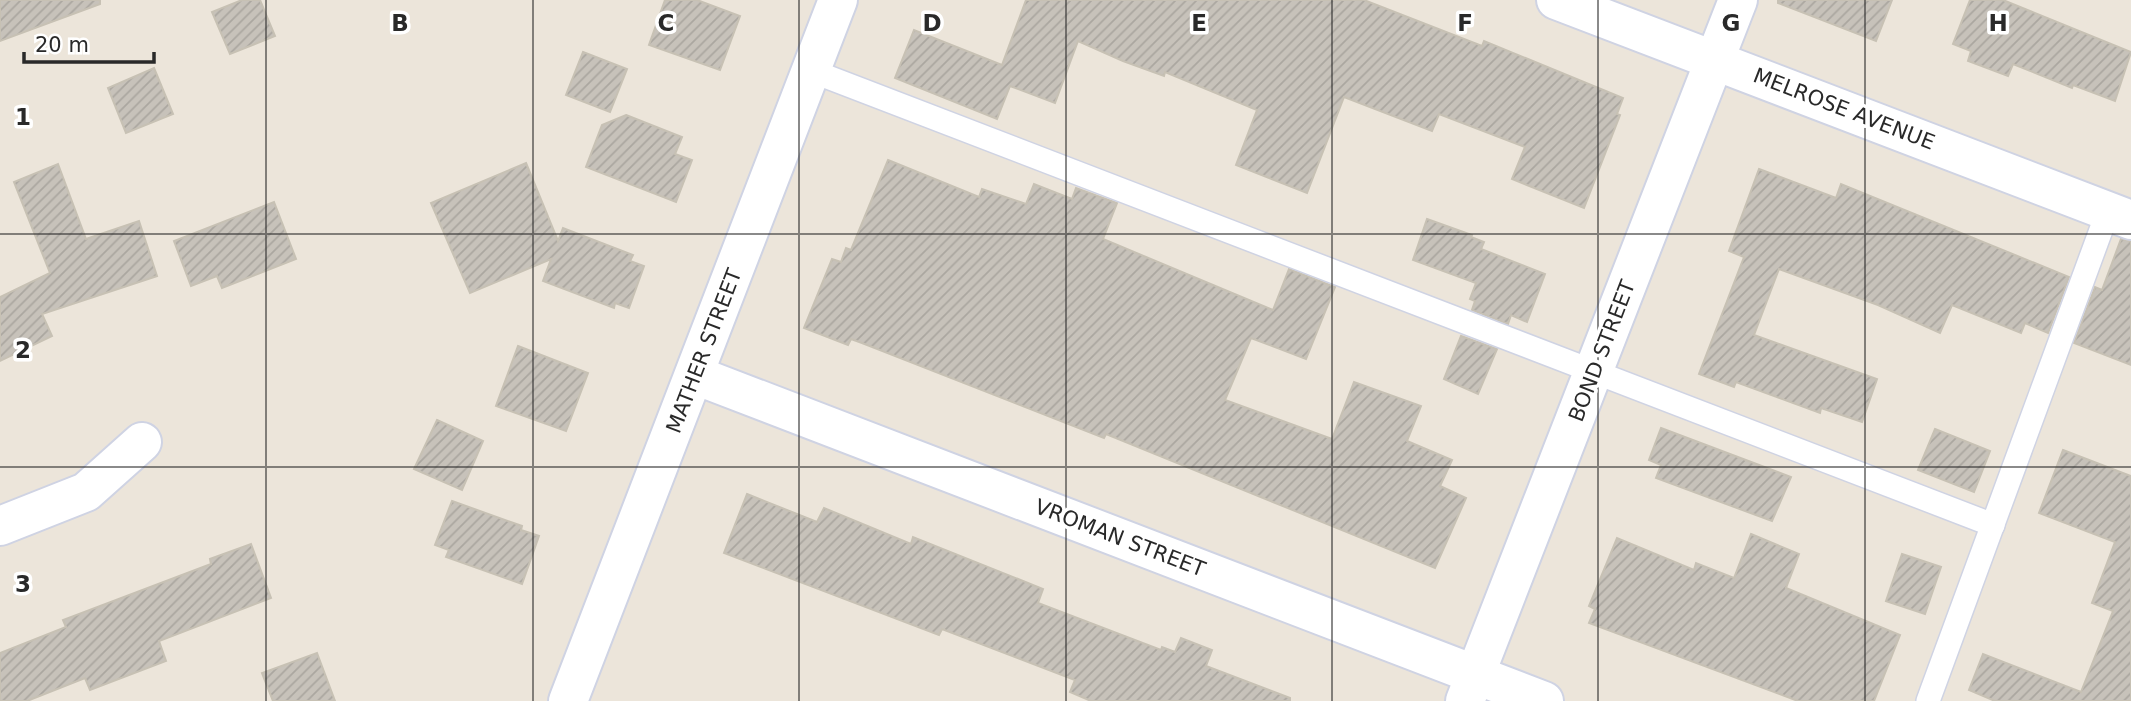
<svg xmlns="http://www.w3.org/2000/svg" width="2131" height="701" font-family="'DejaVu Sans',sans-serif">
<style>
.building{fill:url(#building-hatch);stroke:#c7c1b4;stroke-width:2}
.lines{fill:none;stroke-linecap:round;stroke-linejoin:round}
.service-casing{stroke:#cfd3e3;stroke-width:26}
.minor-casing{stroke:#cfd3e3;stroke-width:42}
.service{stroke:#fff;stroke-width:23}
.minor{stroke:#fff;stroke-width:38}
.grid{fill:none;stroke:#292929;stroke-width:2;stroke-opacity:0.55}
.labels{text-anchor:middle;dominant-baseline:central;stroke-width:7;stroke-linejoin:round;paint-order:stroke}
.street-label{font-size:21px;fill:#292929;stroke:#fff}
.grid-label{font-size:23px;text-anchor:middle;font-weight:bold;fill:#292929;stroke:#fff;stroke-width:7;stroke-linejoin:round;paint-order:stroke}
</style>
<defs>
<pattern id="building-hatch" width="6" height="6" patternUnits="userSpaceOnUse" patternTransform="scale(1.75)"><rect width="6" height="6" fill="#c7c2ba"/><path d="M-1 1l2-2M0 6l6-6M5 7l2-2" fill="none" stroke="#aba7a0"/></pattern>
</defs>
<rect width="100%" height="100%" fill="#ece5da"/>
<!-- building -->
<g class="building">
<polygon points="0,0 100,0 100,4 0,41"/>
<polygon points="242,0 260,0 275,36 230,54 212,12"/>
<polygon points="665,0 697,0 740,16 720,70 649,45"/>
<polygon points="1026,0 1364,0 1482,46 1484,41 1623,98 1617,114 1620,115 1584,208 1512,179 1525,147 1439,114 1432,131 1344,97 1307,193 1236,165 1257,110 1165,72 1164,76 1123,61 1078,41 1055,103 1010,86 997,119 895,78 914,30 1002,65"/>
<polygon points="1778,0 1892,0 1876,41 1778,3"/>
<polygon points="1970,0 2003,0 2131,52 2115,101 2073,85 2072,88 2013,64 2008,76 1968,61 1971,51 1953,44"/>
<polygon points="583,52 627,69 610,112 566,95"/>
<polygon points="154,68 173,114 126,133 108,88"/>
<polygon points="626,115 682,137 675,154 692,160 676,202 586,167 602,125"/>
<polygon points="888,160 979,197 982,189 1026,204 1034,184 1072,199 1076,188 1117,203 1103,239 1273,310 1289,269 1335,287 1306,359 1251,338 1225,400 1332,439 1354,382 1421,406 1407,441 1452,460 1440,486 1466,498 1435,568 1106,434 1104,438 862,343 851,339 848,345 804,328 832,259 841,262 846,248 851,250"/>
<polygon points="526,163 558,241 563,228 633,255 630,261 644,266 629,308 615,303 614,308 543,281 551,259 470,293 431,203"/>
<polygon points="58,164 86,239 139,221 157,276 42,314 52,336 0,361 0,297 50,273 14,182"/>
<polygon points="1759,169 1836,198 1841,184 2069,277 2048,333 2025,323 2021,333 1952,305 1940,333 1878,305 1779,269 1754,335 1877,379 1862,422 1821,408 1820,413 1736,382 1734,387 1699,374 1744,257 1729,251"/>
<polygon points="274,202 296,259 222,288 217,276 191,286 174,241"/>
<polygon points="1427,219 1472,235 1471,237 1484,242 1481,249 1545,274 1527,322 1511,315 1508,324 1472,310 1475,301 1470,299 1476,283 1413,260"/>
<polygon points="2121,239 2131,241 2131,365 2074,343 2095,287 2102,290"/>
<polygon points="1461,336 1497,349 1478,394 1444,379"/>
<polygon points="518,346 588,373 566,431 496,406"/>
<polygon points="437,420 483,441 462,490 414,469"/>
<polygon points="1661,428 1791,477 1772,521 1656,478 1661,465 1649,460"/>
<polygon points="1935,429 1990,451 1974,492 1918,470"/>
<polygon points="2063,450 2131,476 2131,701 1995,701 1969,690 1983,654 2081,692 2113,611 2092,603 2115,542 2039,513"/>
<polygon points="747,494 817,522 824,508 911,544 913,537 1043,589 1038,603 1161,650 1162,647 1175,652 1181,638 1212,650 1206,666 1290,698 1290,701 1091,701 1070,692 1075,680 942,629 939,635 724,553"/>
<polygon points="452,501 522,526 521,530 539,536 522,584 446,557 449,550 435,545"/>
<polygon points="1751,534 1799,554 1786,588 1900,635 1874,701 1798,701 1589,623 1595,609 1589,606 1617,538 1694,570 1696,563 1734,578"/>
<polygon points="251,544 271,598 159,641 166,661 90,690 85,678 27,701 0,701 0,653 66,627 63,620 211,564 210,559"/>
<polygon points="1902,554 1941,567 1925,614 1886,601"/>
<polygon points="317,653 335,701 273,701 262,673"/>
</g>
<g class="lines">
<defs>
<g id="service">
<polyline points="812,71 1993,525"/>
<polyline points="1928,701 2108,211"/>
</g>
<g id="minor">
<polyline points="1556,0 2131,220"/>
<polyline points="695,375 1544,701"/>
<polyline points="0,526 86,492 142,442"/>
<polyline points="568,701 838,0"/>
<polyline points="1465,701 1738,0"/>
</g>
</defs>
<!-- service casing -->
<use href="#service" class="service-casing"/>
<!-- minor casing -->
<use href="#minor" class="minor-casing"/>
<!-- service -->
<use href="#service" class="service"/>
<!-- minor -->
<use href="#minor" class="minor"/>
</g>
<!-- grid -->
<path class="grid" d="M266 0V701M533 0V701M799 0V701M1066 0V701M1332 0V701M1598 0V701M1865 0V701M0 234H2131M0 467H2131"/>
<g class="labels">
<!-- street labels -->
<g class="street-label">
<text transform="translate(1844 109) rotate(21)">MELROSE AVENUE</text>
<text transform="translate(704 351) rotate(-69)">MATHER STREET</text>
<text transform="translate(1602 351) rotate(-69)">BOND STREET</text>
<text transform="translate(1120 538) rotate(21)">VROMAN STREET</text>
</g>
</g>
<g class="grid-label">
<text x="400" y="31">B</text>
<text x="666" y="31">C</text>
<text x="932" y="31">D</text>
<text x="1199" y="31">E</text>
<text x="1465" y="31">F</text>
<text x="1731" y="31">G</text>
<text x="1998" y="31">H</text>
<text x="23" y="125">1</text>
<text x="23" y="358">2</text>
<text x="23" y="592">3</text>
</g>
<!-- scale -->
<path d="M24 52v10h130v-10" fill="none" stroke="#292929" stroke-width="3.5"/>
<text x="35" y="52" font-size="21" fill="#292929" stroke="#ffffff" stroke-width="5" paint-order="stroke">20 m</text>
</svg>
